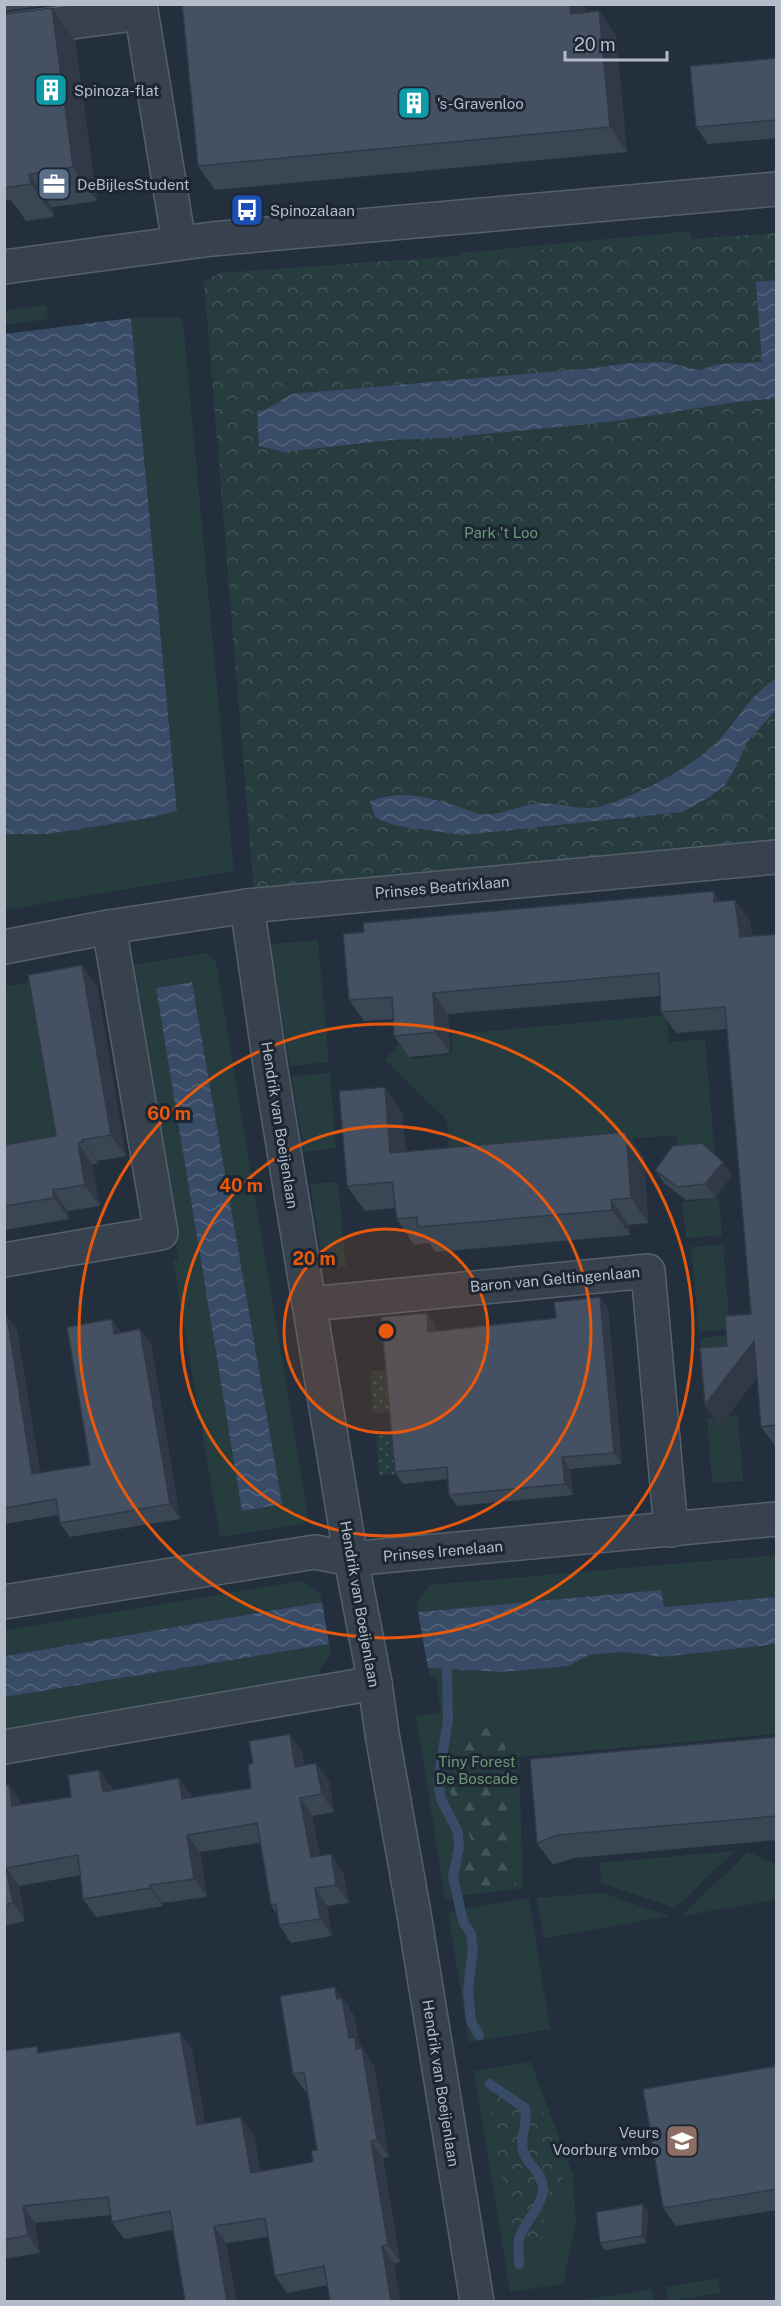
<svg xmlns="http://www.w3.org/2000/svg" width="781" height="2306" font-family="'Public Sans',sans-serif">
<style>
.grass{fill:#263c3f;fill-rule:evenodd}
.forest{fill:url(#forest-firs)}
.park{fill:url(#park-crowns)}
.garden{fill:url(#garden-dots)}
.water{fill:url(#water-waves)}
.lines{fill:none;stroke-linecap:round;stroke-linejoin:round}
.stream{stroke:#394c67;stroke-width:10}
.minor-casing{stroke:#565f6c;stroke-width:36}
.minor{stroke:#38414e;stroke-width:33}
.wall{fill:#3b4654}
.shaded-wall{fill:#303945}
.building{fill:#455162;stroke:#303945;stroke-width:1.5}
.ring{fill:none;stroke:#e8590c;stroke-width:3}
.labels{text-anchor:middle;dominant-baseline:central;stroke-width:6;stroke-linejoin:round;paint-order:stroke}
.poi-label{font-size:15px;fill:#b4bcc9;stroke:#1d2633;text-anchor:start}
.park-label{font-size:15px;fill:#6b9a76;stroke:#1d2633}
.street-label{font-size:15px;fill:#b4bcc9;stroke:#1d2633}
.centre{fill:#e8590c;stroke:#1d2633;stroke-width:3}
.ring-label{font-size:18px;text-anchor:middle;font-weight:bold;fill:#e8590c;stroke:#1d2633;stroke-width:6;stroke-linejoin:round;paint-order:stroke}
</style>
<defs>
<pattern id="forest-firs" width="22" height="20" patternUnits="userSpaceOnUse" patternTransform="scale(1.5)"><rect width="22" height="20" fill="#263c3f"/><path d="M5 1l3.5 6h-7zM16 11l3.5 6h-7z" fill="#435659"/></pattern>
<pattern id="park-crowns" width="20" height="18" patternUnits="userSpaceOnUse" patternTransform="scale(1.5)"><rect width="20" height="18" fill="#263c3f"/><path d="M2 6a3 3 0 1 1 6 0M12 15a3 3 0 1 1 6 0" fill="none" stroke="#435659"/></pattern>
<pattern id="garden-dots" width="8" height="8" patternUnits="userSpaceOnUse" patternTransform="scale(1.5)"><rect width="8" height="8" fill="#263c3f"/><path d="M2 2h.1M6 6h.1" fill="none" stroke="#435659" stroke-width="1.8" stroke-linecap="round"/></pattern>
<pattern id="water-waves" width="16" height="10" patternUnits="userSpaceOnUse" patternTransform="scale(1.5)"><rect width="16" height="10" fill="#394c67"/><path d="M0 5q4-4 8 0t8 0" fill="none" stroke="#53647b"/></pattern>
</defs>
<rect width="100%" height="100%" fill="#242f3e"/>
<!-- grass -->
<g class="grass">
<polygon points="691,231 692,243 461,274 459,253"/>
<polygon points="36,306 47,306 48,319 5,325 5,311"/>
<polygon points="131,318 181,318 183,321 234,871 5,910 5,834 49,834 148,818 177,810"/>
<polygon points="318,940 329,1062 290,1066 271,951 271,944"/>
<path d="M206 953 216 961 308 1516 304 1524 220 1537 173 1260 178 1259 127 966ZM192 982 281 1504 242 1511 156 989Z"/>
<polygon points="38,981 67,1155 5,1166 5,986"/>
<polygon points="667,1015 669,1042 705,1039 715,1155 679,1158 676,1135 449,1155 447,1120 385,1060 402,1040 408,1054 412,1059 449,1055 453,1051 451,1037 456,1034"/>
<polygon points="330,1073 336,1148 304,1152 291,1076"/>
<polygon points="338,1182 346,1267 325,1269 322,1260 310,1184"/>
<polygon points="719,1198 722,1235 686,1238 682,1202"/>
<polygon points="723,1245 730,1329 699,1332 691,1247"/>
<polygon points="730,1335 718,1413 707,1413 700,1338"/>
<polygon points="738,1416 743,1481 712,1483 707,1418"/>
<polygon points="776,1555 776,1597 663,1607 660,1590 418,1612 417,1602 429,1585"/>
<polygon points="299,1581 304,1582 320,1593 322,1602 5,1656 5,1630"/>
<polygon points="329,1644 331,1655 319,1670 320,1678 5,1730 5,1697"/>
<polygon points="776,1644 776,1734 519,1757 523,1888 445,1898 416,1716 441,1712 436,1676 430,1676 428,1668 503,1672 568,1666 589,1655 624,1652 663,1657"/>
<polygon points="735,1851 675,1908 601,1883 600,1863"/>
<polygon points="748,1852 776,1864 776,1900 681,1916"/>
<polygon points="602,1893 670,1916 544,1938 536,1898"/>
<polygon points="529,1898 550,2029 469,2042 448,1912"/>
<polygon points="531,2062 573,2175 576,2222 563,2284 510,2292 474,2071"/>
<polygon points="718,2278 721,2293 668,2301 666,2287"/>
<polygon points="652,2289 654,2301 576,2301"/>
</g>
<!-- forest -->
<path class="forest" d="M469 1723 488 1725 504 1738 511 1806 516 1887 463 1893 464 1866 471 1839C449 1793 433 1768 469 1723Z"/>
<!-- park -->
<g class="park">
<polygon points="776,233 776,845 254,892 204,281 221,273"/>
<polygon points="486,2086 545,2114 563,2182 547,2212 536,2242 514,2244"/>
</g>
<!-- garden -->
<g class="garden">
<polygon points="389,1370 393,1412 373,1413 370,1372"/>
<polygon points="395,1433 398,1474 379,1476 376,1435"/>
</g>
<!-- water -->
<g class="water">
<polygon points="776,280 776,398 737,402 608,422 443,438 390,440 284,452 259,446 257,411 265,410 292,394 595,368 628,363 664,362 700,370 718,364 762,362 756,282"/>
<polygon points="131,318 177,811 148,818 49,834 5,834 5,334"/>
<path d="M776 679V710L747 742 736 767 725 785 708 798 682 812 463 835 393 825 375 817 370 801C403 789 427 797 459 807 466 809 473 813 480 814 500 817 519 805 539 803 557 802 585 812 602 806 634 797 690 768 714 745 734 726 751 692 776 679Z"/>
<polygon points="192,982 282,1504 242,1511 156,988"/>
<polygon points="661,1590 664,1607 776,1597 776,1644 663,1657 624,1652 589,1655 568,1666 503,1672 428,1668 418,1612"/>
<polygon points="322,1602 329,1644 5,1697 5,1656"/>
</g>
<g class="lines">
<!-- stream -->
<g class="stream">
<polyline points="447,1670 448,1720 438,1781 441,1799 458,1832 459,1847 453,1877 463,1921 471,1934 473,1950 468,1990 471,2021 479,2035"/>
<path d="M490 2084 525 2108C529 2124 518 2138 524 2154 530 2167 544 2174 543 2190 541 2207 526 2221 520 2236 517 2244 519 2256 519 2264"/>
</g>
<defs>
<g id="minor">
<polyline points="140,4 179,243"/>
<polyline points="4,31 141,13"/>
<polyline points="4,267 212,239 776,189"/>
<polyline points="247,906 271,1071 351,1559 375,1683 382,1734 413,1908 477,2302"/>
<polyline points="4,947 109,927 247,906 776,857"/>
<polyline points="4,1260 161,1233 109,927"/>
<polyline points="310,1304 648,1271 671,1530"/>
<polyline points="4,1602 315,1552 351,1559 776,1519"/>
<polyline points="4,1747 375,1683"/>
</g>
</defs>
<!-- minor casing -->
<use href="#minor" class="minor-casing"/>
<!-- minor -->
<use href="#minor" class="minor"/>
</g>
<!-- wall -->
<g class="wall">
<polygon points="4,4 55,4 4,11"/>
<polygon points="599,11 616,36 627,152 215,190 198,166 586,12"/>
<polygon points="4,14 75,41 97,201 52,207 54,217 26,221 11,200 4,201"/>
<polygon points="777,58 777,138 708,144 696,127"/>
<polygon points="735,900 750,921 752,936 777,934 777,1448 761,1427 757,1377 720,1426 727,1346 751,1314 727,1029 676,1033 661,1012 660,996 448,1014 450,1053 409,1057 394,1036 393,1019 364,1021 349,1000 720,901"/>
<polygon points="97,986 126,1156 97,1161 98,1164 92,1164 100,1206 68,1211 69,1219 4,1230 4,1145 56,1136"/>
<polygon points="402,1112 406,1152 644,1157 648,1223 629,1225 630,1235 436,1252 429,1243 414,1245 397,1219 395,1208 365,1211 347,1186"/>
<polygon points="723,1162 732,1175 715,1198 686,1200 664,1183 655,1170"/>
<polygon points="600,1297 608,1309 622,1464 570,1469 573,1495 457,1506 449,1495 448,1479 403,1484 395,1472 427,1313 435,1324 435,1331 556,1318"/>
<polygon points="4,1316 7,1316 17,1330 40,1473 90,1465 121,1332 140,1329 151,1344 180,1519 70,1537 60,1523 59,1515 4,1524"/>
<polygon points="777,1737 777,1840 574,1858 553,1865 537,1843"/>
<polygon points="302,1752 304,1765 316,1763 329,1781 334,1812 312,1816 320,1856 343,1872 349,1903 327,1906 332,1936 291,1943 279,1925 277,1914 271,1905 260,1843 200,1852 207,1897 162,1903 163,1906 96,1917 83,1899 81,1875 19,1886 25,1921 4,1926 4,1785 9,1785 21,1803 21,1804 71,1797 99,1770 112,1788 112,1790 192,1796 192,1798 251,1788"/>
<polygon points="347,2004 354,2016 359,2043 374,2066 389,2157 383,2158 400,2262 327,2285 287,2293 275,2276 268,2237 226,2243 236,2301 183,2301 185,2301 173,2230 124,2239 112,2222 111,2215 35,2223 40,2253 4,2259 4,2050 5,2051 42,2052 180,2032 192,2049 205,2123 254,2134 260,2171 313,2162 317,2150 307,2091 305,2091 293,2074"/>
<polygon points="777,2066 777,2210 676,2226 663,2208"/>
<polygon points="648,2211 646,2243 605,2250 600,2243"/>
</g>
<!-- shaded-wall -->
<g class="shaded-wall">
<polygon points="570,4 585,4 588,38 571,14"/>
<polygon points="52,8 75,41 97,201 73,167"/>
<polygon points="599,11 616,36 627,152 610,127"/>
<polygon points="29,174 52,207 54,217 31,184"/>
<polygon points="714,891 728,913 714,902"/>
<polygon points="735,900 750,921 755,959 740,937"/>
<polygon points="82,965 97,986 126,1156 111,1135"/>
<polygon points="433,993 448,1014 450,1053 435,1032"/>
<polygon points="385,1087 402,1112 408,1178 390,1153"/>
<polygon points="626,1132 644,1157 648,1223 631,1198"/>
<polygon points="82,1140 97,1161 98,1164 83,1142"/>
<polygon points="78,1143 92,1164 100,1206 85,1185"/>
<polygon points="723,1162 732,1175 715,1198 705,1184"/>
<polygon points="53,1190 68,1211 69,1219 54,1198"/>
<polygon points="611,1200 629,1225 630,1235 612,1210"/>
<polygon points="600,1297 608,1309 622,1464 614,1453"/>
<polygon points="427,1313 435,1324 436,1343 428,1332"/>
<polygon points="7,1316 17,1330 43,1489 32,1474"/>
<polygon points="112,1319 122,1334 114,1334"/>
<polygon points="140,1329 151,1344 180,1519 170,1504"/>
<polygon points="754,1341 768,1362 720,1426 705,1405"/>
<polygon points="562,1457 570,1469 573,1495 565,1484"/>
<polygon points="290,1734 302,1752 308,1784 295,1767"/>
<polygon points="316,1763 329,1781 334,1812 322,1794"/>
<polygon points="99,1770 112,1788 115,1810 103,1792"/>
<polygon points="179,1778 192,1796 195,1817 182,1799"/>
<polygon points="9,1785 21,1803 24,1824 12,1806"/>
<polygon points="300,1798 312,1816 323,1875 311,1857"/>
<polygon points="187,1835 200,1852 207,1897 194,1879"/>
<polygon points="331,1854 343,1872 349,1903 336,1885"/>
<polygon points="6,1868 19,1886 25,1921 13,1903"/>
<polygon points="150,1885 162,1903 163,1906 150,1888"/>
<polygon points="315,1888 327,1906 332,1936 320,1919"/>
<polygon points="335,1987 354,2016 359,2043 374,2066 389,2157 377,2140 349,2038 337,1999"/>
<polygon points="180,2032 192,2049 209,2142 197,2125"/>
<polygon points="241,2117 254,2134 263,2190 251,2173"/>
<polygon points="371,2141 383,2158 400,2262 388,2245"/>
<polygon points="643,2204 648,2211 646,2243 642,2236"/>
<polygon points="23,2206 35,2223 40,2253 28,2235"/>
<polygon points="214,2226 226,2243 236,2301 227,2301"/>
<polygon points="382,2246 394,2263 401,2301 391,2301"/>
</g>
<!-- building -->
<g class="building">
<polygon points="182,4 570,4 571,14 599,11 610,127 198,166"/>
<polygon points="52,8 73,167 29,174 31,184 4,188 4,14"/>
<polygon points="777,58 777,120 696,127 690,66"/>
<polygon points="714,891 714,902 735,900 740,937 777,934 777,1425 761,1427 754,1341 705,1405 700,1348 727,1346 725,1316 751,1314 725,1007 661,1012 659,973 433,993 435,1032 394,1036 392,997 349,1000 343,934 364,932 363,923"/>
<polygon points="82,965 111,1135 82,1140 83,1142 78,1143 85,1185 53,1190 54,1198 4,1206 4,1145 56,1136 28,975"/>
<polygon points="385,1087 390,1153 626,1132 631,1198 611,1200 612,1210 418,1227 417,1217 397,1219 392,1182 347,1186 339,1091"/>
<polygon points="702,1143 723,1162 705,1184 677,1187 655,1170 673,1146"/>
<polygon points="600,1297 614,1453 562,1457 565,1484 449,1495 447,1467 395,1472 381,1317 427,1313 428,1332 556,1318 554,1302"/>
<polygon points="4,1316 7,1316 32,1474 90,1465 67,1327 112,1319 114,1334 140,1329 170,1504 60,1523 56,1499 4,1508"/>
<polygon points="290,1734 295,1767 316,1763 322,1794 300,1798 311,1857 331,1854 336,1885 315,1888 320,1919 279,1925 276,1904 271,1905 257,1823 187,1835 194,1879 150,1885 150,1888 83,1899 78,1855 6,1868 13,1903 4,1905 4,1785 9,1785 12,1806 71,1797 68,1775 99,1770 103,1792 179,1778 182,1799 251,1788 248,1765 253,1763 249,1741"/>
<polygon points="777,1737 777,1816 558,1835 537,1843 530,1759"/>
<polygon points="335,1987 337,1999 342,1998 349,2038 355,2037 356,2049 362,2048 377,2140 371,2141 388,2245 382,2246 391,2301 330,2301 324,2266 275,2276 265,2218 214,2226 227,2301 183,2301 185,2301 170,2211 112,2222 108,2197 23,2206 28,2235 4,2240 4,2051 37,2046 38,2053 180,2032 197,2125 241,2117 251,2173 313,2162 311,2151 317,2150 304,2072 293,2074 280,1996"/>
<polygon points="777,2066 777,2189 663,2208 643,2089"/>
<polygon points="643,2204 642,2236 600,2243 596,2212"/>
</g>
<!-- distance rings -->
<circle cx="386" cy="1331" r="102" fill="#e8590c" fill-opacity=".12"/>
<g class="ring">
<circle cx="386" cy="1331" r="102"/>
<circle cx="386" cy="1331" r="205"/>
<circle cx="386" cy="1331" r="307"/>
</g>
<!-- icons -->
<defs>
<symbol id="building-square" viewBox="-11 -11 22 22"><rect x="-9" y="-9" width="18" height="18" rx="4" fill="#0f9aa8" stroke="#1d2633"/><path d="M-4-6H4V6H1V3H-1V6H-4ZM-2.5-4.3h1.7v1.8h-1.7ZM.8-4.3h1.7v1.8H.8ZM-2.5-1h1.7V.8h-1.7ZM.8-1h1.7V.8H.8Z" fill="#fff"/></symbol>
<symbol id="office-square" viewBox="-11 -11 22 22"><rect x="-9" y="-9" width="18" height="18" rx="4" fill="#5c6f8a" stroke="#1d2633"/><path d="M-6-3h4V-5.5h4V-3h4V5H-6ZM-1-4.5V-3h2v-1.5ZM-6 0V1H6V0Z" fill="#fff"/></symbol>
<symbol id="bus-square" viewBox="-11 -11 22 22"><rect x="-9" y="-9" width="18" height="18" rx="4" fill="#1a4fb4" stroke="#1d2633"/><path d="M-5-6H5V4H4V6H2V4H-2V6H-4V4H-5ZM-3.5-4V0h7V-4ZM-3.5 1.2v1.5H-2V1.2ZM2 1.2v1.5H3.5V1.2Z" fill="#fff"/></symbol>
<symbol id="school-square" viewBox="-11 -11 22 22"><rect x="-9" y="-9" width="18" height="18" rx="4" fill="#8d6e63" stroke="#1d2633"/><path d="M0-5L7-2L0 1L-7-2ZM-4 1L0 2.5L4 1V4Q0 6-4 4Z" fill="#fff"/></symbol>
</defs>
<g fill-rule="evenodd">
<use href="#building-square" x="32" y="71" width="38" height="38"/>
<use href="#building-square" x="395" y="84" width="38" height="38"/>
<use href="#office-square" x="35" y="165" width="38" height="38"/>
<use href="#bus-square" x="228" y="191" width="38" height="38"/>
<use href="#school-square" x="663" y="2122" width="38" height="38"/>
</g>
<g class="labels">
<!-- poi labels -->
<g class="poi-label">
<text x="74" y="90">Spinoza-flat</text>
<text x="437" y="103">'s-Gravenloo</text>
<text x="77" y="184">DeBijlesStudent</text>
<text x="270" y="210">Spinozalaan</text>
<text x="659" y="2132" text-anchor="end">Veurs<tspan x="659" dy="17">Voorburg vmbo</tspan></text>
</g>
<!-- park labels -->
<g class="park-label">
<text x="501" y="532">Park 't Loo</text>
<text x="477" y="1761">Tiny Forest<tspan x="477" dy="17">De Boscade</tspan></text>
</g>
<!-- street labels -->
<g class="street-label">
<text transform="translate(442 887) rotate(-5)">Prinses Beatrixlaan</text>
<text transform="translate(280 1125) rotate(81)">Hendrik van Boeijenlaan</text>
<text transform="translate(555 1279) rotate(-5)">Baron van Geltingenlaan</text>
<text transform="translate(443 1551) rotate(-5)">Prinses Irenelaan</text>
<text transform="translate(360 1604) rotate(80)">Hendrik van Boeijenlaan</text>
<text transform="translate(441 2083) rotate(81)">Hendrik van Boeijenlaan</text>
</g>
</g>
<circle cx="386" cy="1331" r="9" class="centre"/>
<g class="ring-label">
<text x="169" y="1120">60 m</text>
<text x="241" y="1192">40 m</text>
<text x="314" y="1265">20 m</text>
</g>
<!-- border -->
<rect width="781" height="2306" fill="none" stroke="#b4bcc9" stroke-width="12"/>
<!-- scale -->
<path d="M565 51v9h102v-9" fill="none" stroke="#b4bcc9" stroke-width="3"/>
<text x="574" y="51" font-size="18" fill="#b4bcc9" stroke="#1d2633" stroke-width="4.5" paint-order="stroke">20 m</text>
</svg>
